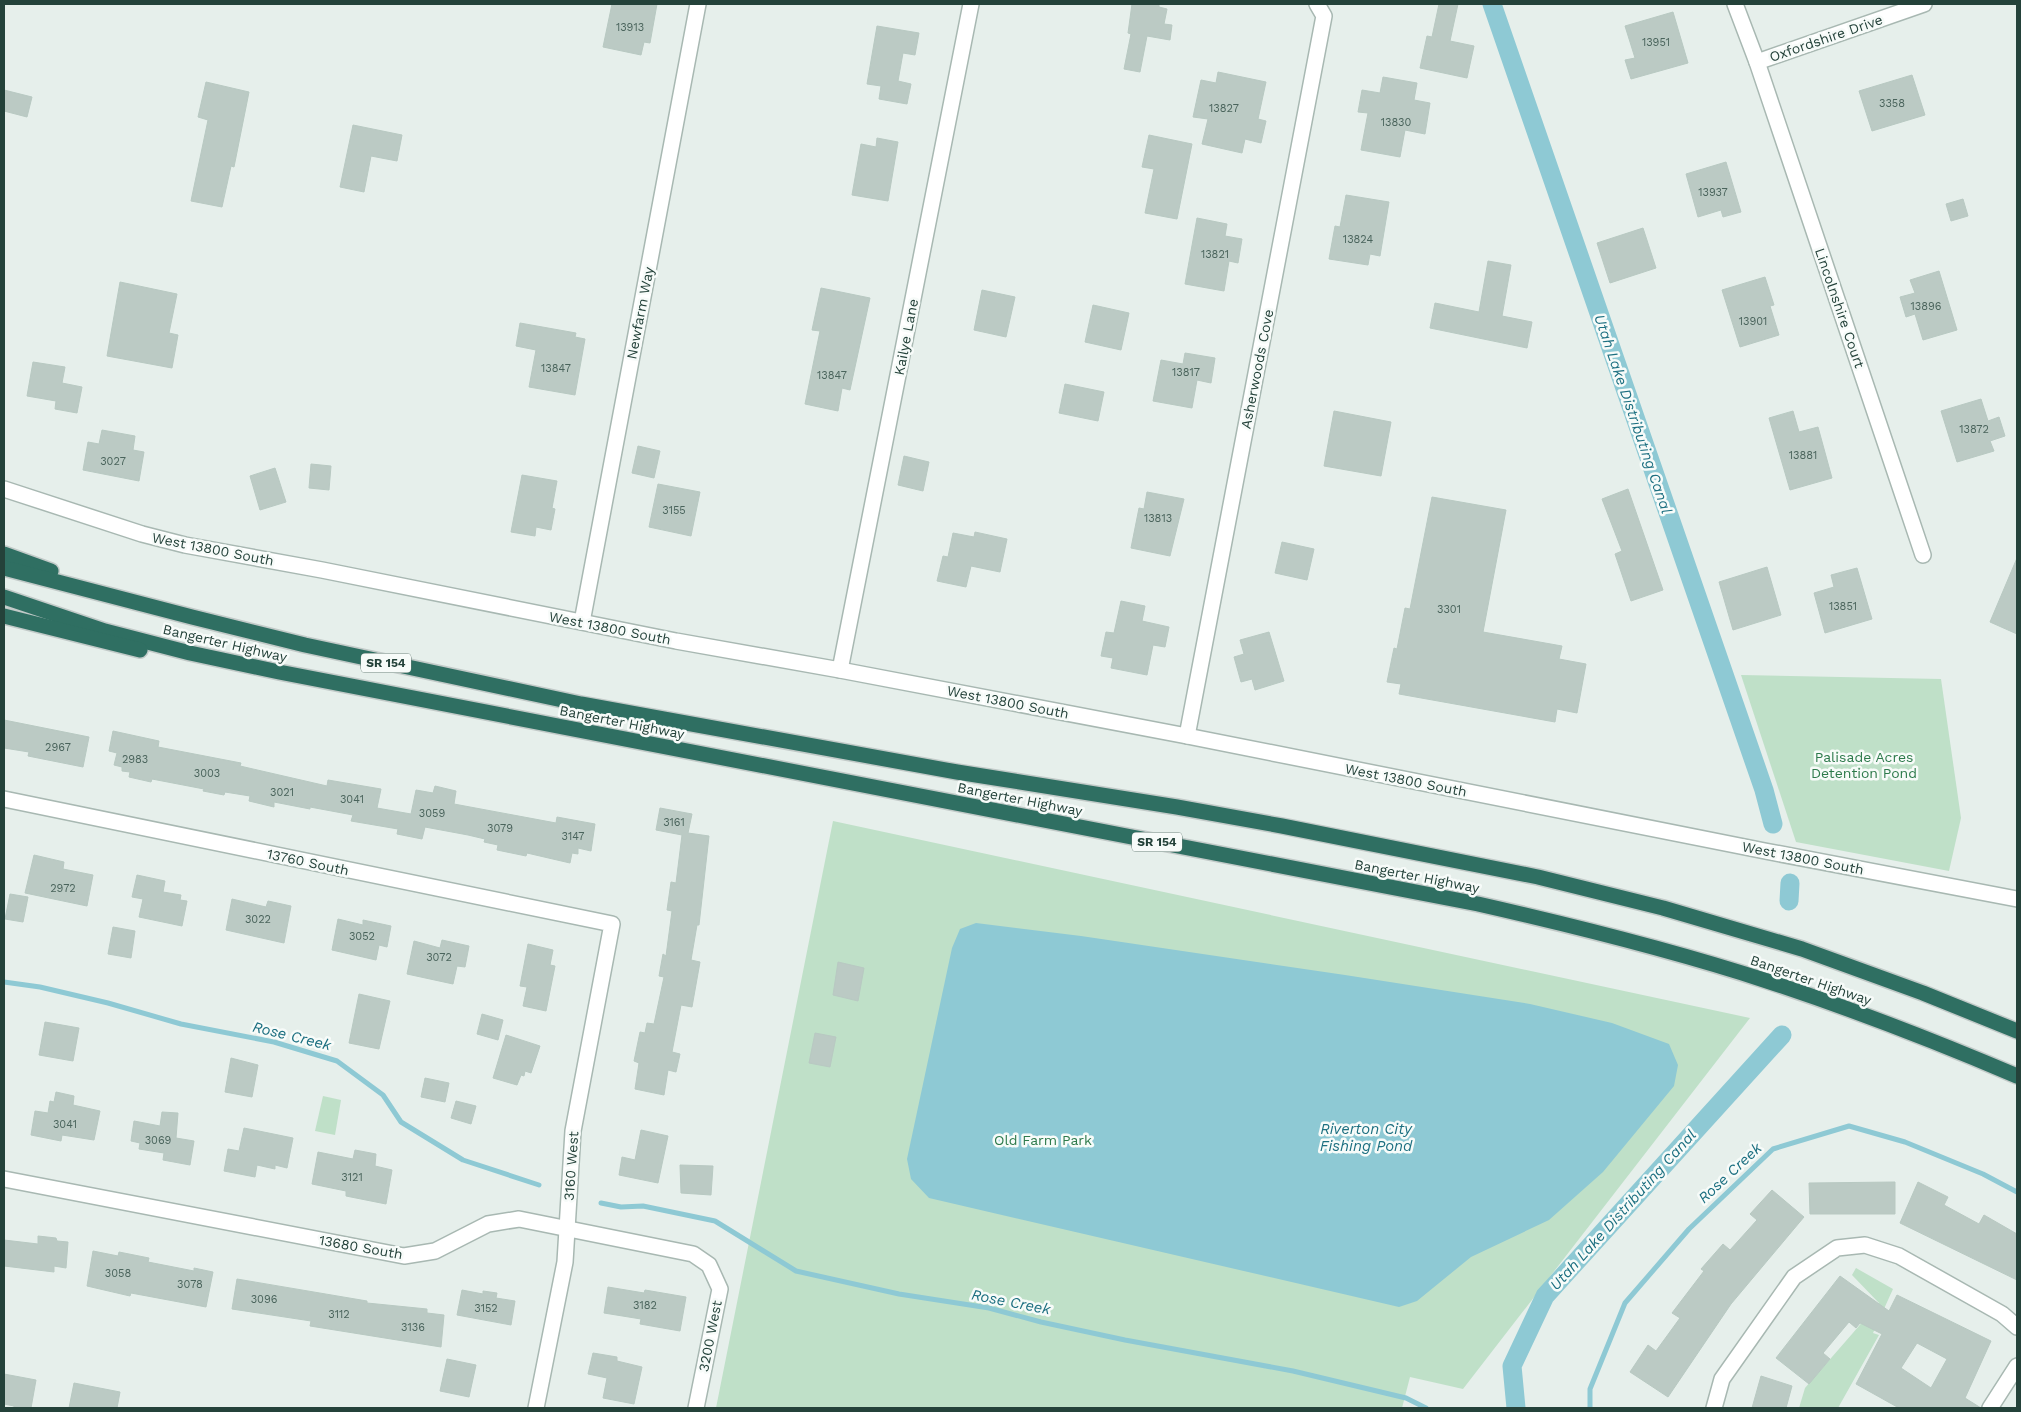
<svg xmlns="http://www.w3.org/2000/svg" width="2021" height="1412" font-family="'Work Sans',sans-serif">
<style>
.green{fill:#bfe0c8}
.water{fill:#8ec9d4}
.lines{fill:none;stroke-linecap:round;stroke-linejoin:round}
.stream{stroke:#8ec9d4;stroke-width:5}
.canal{stroke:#8ec9d4;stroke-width:19}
.building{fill:#bbcac4;stroke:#b8c9c2;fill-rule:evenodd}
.minor-casing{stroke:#a8b8b2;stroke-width:18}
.tertiary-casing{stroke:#a8b8b2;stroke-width:18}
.motorway-casing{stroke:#c2cac8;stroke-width:18}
.minor{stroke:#fff;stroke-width:15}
.tertiary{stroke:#fff;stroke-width:15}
.motorway{stroke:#2f6f62;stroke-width:15}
.labels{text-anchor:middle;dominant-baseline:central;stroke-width:5;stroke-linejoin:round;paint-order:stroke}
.number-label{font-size:11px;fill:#4a645c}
.shield{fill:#f7fbf9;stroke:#637a73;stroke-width:1}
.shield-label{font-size:12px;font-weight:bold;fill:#24423a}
.street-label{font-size:14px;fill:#24423a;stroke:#f7fbf9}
.park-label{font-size:14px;fill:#2d7a4b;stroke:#f7fbf9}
.water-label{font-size:15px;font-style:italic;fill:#1c6f80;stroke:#f7fbf9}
</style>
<rect width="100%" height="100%" fill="#e6efeb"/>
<!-- green -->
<g class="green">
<polygon points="1741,675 1941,679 1961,818 1949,871 1796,842"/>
<polygon points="833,821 1750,1018 1463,1389 1410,1377 1402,1408 716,1408"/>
<polygon points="323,1096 341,1100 335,1135 315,1131"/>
<polygon points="1856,1268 1893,1289 1873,1333 1879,1335 1838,1408 1799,1408 1805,1388 1879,1303 1852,1275"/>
</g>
<!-- water -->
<polygon class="water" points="976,923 1081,936 1345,975 1530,1004 1612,1023 1669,1044 1678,1065 1674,1086 1603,1172 1549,1220 1471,1257 1417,1301 1399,1307 929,1198 911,1179 907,1159 952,948 960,929"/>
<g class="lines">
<!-- stream -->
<g class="stream">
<polyline points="4,982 40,987 108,1003 181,1024 274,1042 337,1061 383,1095 401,1122 463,1160 539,1185"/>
<polyline points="601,1203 621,1207 643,1206 715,1221 796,1271 899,1294 989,1308 1041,1322 1125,1340 1293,1371 1406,1398 1426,1408"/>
<polyline points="1590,1408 1590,1389 1625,1303 1689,1229 1773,1149 1849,1126 1905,1142 1983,1174 2017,1192"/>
</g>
<!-- canal -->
<g class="canal">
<polyline points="1492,4 1764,790 1773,824"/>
<polyline points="1789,901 1790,883"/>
<polyline points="1516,1408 1512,1366 1545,1296 1782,1035"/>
</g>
</g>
<!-- building -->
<g class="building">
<polygon points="612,4 657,4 650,43 644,42 641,55 603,47"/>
<polygon points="1132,4 1159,4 1159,7 1167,9 1164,24 1172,25 1170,40 1147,36 1140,72 1124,69 1131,34 1128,33"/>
<polygon points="1439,4 1458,4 1450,41 1474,46 1467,78 1420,68 1427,36 1432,37"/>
<polygon points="1673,12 1688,63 1631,79 1625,60 1635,58 1625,26"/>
<polygon points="877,26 919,33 915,55 903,53 898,81 911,84 907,104 879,99 881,86 867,84"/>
<polygon points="1218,72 1266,82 1258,119 1266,121 1261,143 1245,139 1242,153 1202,144 1208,119 1193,117 1201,80 1216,83"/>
<polygon points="1912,75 1925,115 1872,131 1859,91"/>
<polygon points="1383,77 1417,83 1414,100 1430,103 1425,134 1405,130 1400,157 1361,150 1368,113 1358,112 1362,90 1380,93"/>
<polygon points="206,82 249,92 234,167 231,166 222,207 191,201 208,120 198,117"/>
<polygon points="4,90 32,97 27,117 4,111"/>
<polygon points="353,125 402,135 397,161 371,156 364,192 340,187"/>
<polygon points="1149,135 1192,144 1177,219 1145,213 1154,169 1142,167"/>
<polygon points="877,138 898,142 888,201 852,195 861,144 876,147"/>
<polygon points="1726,162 1741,212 1723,217 1721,210 1698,217 1686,174"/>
<polygon points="1346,195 1389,202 1380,256 1370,254 1368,265 1329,259 1335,226 1340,227"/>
<polygon points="1963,199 1968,216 1951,221 1946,204"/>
<polygon points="1197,218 1227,224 1225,236 1242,239 1238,263 1229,261 1224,291 1185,284"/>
<polygon points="1643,228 1656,268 1610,283 1597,243"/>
<polygon points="1488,261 1511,265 1502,316 1532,322 1527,348 1430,328 1435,303 1479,312"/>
<polygon points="1939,271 1957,330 1923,340 1915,314 1906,317 1900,297 1915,293 1910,280"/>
<polygon points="1765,277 1774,305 1770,306 1779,335 1740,347 1722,290"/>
<polygon points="120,282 177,294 169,333 178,335 172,368 107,356"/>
<polygon points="821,288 870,298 850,390 842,388 838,411 805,404 820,331 812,330"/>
<polygon points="982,290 1015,297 1006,337 974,330"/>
<polygon points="1093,305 1129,313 1121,350 1085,342"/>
<polygon points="520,323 576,333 575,337 585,339 575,395 529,387 536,350 516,346"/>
<polygon points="1185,353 1215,358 1211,383 1197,380 1192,408 1153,401 1161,360 1183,364"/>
<polygon points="33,362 65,367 62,383 82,387 77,413 55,409 56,401 27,396"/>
<polygon points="1065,384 1104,392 1098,421 1059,413"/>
<polygon points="1981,399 1988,421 1999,417 2005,436 1990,441 1994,451 1957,462 1941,411"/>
<polygon points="1334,411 1391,422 1381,476 1324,466"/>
<polygon points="1793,411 1799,432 1818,427 1832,478 1790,490 1769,418"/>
<polygon points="102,430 135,436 133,450 144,452 139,481 83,470 88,442 99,444"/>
<polygon points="638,446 660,451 654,478 632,473"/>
<polygon points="904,456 929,462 923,491 898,485"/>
<polygon points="311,464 331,466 329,490 309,488"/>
<polygon points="275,468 286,502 260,510 250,476"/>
<polygon points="522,475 557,481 552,508 555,509 551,530 536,527 535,536 511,532"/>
<polygon points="658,484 700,492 691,536 649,527"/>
<polygon points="1628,489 1663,590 1631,601 1615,554 1622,551 1602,499"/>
<polygon points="1147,492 1184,499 1170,556 1131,548 1139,508 1144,509"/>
<polygon points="1432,497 1506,510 1483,632 1562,646 1559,659 1586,664 1577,713 1557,709 1555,722 1399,694 1401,684 1387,682 1394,648 1397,649 1405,608 1410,609"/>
<polygon points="975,532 1007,539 1000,572 971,566 966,587 937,581 943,556 948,557 953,533 974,537"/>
<polygon points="1282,542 1314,549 1307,580 1275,573"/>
<polygon points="2017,558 2017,634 1990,622"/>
<polygon points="1767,567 1781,615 1733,630 1719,582"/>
<polygon points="1857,568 1872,619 1825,633 1814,593 1834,587 1831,575"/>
<polygon points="1121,601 1145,606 1142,621 1169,627 1165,647 1153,645 1147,675 1111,668 1113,658 1101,656 1106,632 1114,633"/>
<polygon points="1269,632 1284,681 1255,690 1252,679 1241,682 1234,657 1244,654 1240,640"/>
<polygon points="4,720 89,737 83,767 28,756 29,752 4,748"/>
<polygon points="113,731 159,741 158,747 241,763 240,766 327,786 328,780 381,789 377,808 411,814 416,790 433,793 435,786 456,791 454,804 556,823 557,817 595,824 591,851 578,848 578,854 572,853 570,863 527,853 526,856 497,850 498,845 484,842 485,839 468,835 425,827 422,839 397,834 398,829 351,821 353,815 310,807 310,809 274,802 274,807 249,801 250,796 225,792 224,795 203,791 204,789 152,779 151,782 129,777 130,772 122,771 122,767 114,765 117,753 109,751"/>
<polygon points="660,808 692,814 688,833 709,836 699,925 697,925 691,960 700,962 692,1007 681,1005 672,1052 680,1054 676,1072 668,1070 664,1095 635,1089 639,1063 634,1061 640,1032 645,1033 647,1023 654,1024 664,977 659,976 663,954 666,956 672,911 667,910 671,882 676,883 682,835 656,830"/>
<polygon points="34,855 64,862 63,869 93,875 87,906 25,893"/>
<polygon points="137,875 165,881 163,892 181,895 180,900 187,901 182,926 139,917 143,899 132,897"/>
<polygon points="10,894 28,897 23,922 5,919"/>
<polygon points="232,899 266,907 268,901 291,906 284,943 226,930"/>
<polygon points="338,919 363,925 363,920 391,926 387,947 379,945 376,960 332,950"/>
<polygon points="113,927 135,931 131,958 108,954"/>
<polygon points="442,940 469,946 465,967 457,966 453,984 407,974 414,941 440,948"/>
<polygon points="528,944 553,950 550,965 555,966 546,1011 523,1006 527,987 520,986"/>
<polygon points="838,962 864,968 858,1001 833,995"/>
<polygon points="359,994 390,1001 379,1049 349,1043"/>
<polygon points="482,1014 503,1020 498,1040 477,1034"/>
<polygon points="45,1022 79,1028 73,1061 39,1055"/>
<polygon points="815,1033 836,1037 830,1067 809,1063"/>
<polygon points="506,1035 540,1046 531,1073 525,1071 524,1076 521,1075 517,1085 493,1078"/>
<polygon points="231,1058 258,1065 252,1097 225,1092"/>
<polygon points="425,1078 449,1083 445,1102 421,1097"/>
<polygon points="56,1092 74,1096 73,1105 100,1111 94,1140 62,1135 61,1141 31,1135 35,1111 48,1113 50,1101 54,1102"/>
<polygon points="456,1101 476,1106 471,1124 451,1118"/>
<polygon points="162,1112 178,1113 176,1138 194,1141 190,1165 163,1160 164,1153 139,1149 140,1143 131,1141 134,1121 160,1126"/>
<polygon points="244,1128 293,1138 287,1168 275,1165 275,1169 257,1165 255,1177 224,1171 228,1149 239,1151"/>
<polygon points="641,1130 668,1136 658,1183 619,1175 622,1157 635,1160"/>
<polygon points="355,1150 376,1154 375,1166 392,1170 386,1204 346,1196 346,1191 312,1184 318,1152 353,1159"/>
<polygon points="680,1165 713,1166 711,1195 681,1193"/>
<polygon points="1895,1182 1895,1214 1810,1214 1809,1183"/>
<polygon points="1918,1182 1948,1197 1944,1205 1979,1224 1984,1215 2017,1234 2017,1280 1900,1223"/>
<polygon points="1772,1190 1804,1217 1731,1304 1668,1397 1630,1372 1648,1345 1656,1351 1680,1318 1672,1313 1704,1271 1701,1269 1723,1244 1730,1250 1757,1220 1750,1214"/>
<polygon points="38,1236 56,1238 57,1241 68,1242 66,1268 54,1266 54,1272 4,1266 4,1240 38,1244"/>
<polygon points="93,1251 118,1256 119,1252 149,1258 148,1262 194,1271 194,1268 213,1272 206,1307 131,1293 130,1296 87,1286"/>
<path d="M1840 1276 1889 1311 1897 1295 1991 1341 1965 1398 1981 1408H1899L1856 1384 1882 1334 1860 1323 1856 1328 1849 1322 1823 1353 1830 1359 1809 1384 1776 1358ZM1917 1343 1947 1359 1931 1388 1901 1368Z"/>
<polygon points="237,1279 367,1301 367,1303 427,1309 427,1313 444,1315 441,1347 310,1326 311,1321 232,1309"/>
<polygon points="608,1287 644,1293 645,1290 686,1297 680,1331 640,1324 641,1319 604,1313"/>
<polygon points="462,1290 483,1294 483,1291 497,1293 496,1298 515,1301 511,1325 457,1315"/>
<polygon points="593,1353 617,1357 617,1361 642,1367 634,1404 603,1398 607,1378 588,1374"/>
<polygon points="447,1359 476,1365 469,1397 440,1391"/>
<polygon points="4,1374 36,1380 31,1408 14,1408 14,1406 4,1404"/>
<polygon points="1761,1376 1792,1386 1786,1408 1752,1408"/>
<polygon points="74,1383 120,1392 117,1408 69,1408"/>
</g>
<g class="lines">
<defs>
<g id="minor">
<polyline points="1735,4 1757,62 1923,555"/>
<polyline points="1757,62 1924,4"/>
<polyline points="582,622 698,4"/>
<polyline points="840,670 971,4"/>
<polyline points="1187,736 1324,16 1317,4"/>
<polyline points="4,799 612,924 573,1131 565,1262 536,1408"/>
<polyline points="4,1179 404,1256 435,1251 488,1224 519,1219 693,1254 709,1265 720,1289 696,1408"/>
<polyline points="1714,1408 1722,1379 1794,1277 1837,1248 1865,1245 1899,1256 2002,1314 2017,1327"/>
<polyline points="1990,1408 2017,1366"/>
</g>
<polyline id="tertiary" points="4,489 142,534 185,545 322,570 676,641 840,670 1187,736 1765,851 2017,899"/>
<g id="motorway">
<polyline points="4,554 51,571"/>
<polyline points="4,568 192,617 305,645 581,704 957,772 1177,807 1282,826 1538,877 1663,908 1802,949 1923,993 2017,1031"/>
<path d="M4 597 105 631 190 653 279 672 1478 904C1575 926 1672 950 1767 981 1852 1009 1935 1041 2017 1076"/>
<polyline points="4,616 140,650"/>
</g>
</defs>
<!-- minor casing -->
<use href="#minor" class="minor-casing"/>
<!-- tertiary casing -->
<use href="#tertiary" class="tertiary-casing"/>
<!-- motorway casing -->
<use href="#motorway" class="motorway-casing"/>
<!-- minor -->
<use href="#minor" class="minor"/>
<!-- tertiary -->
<use href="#tertiary" class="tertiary"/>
<!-- motorway -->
<use href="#motorway" class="motorway"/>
</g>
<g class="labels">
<!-- number labels -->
<g class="number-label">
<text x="630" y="27">13913</text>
<text x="1656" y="42">13951</text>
<text x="1892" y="103">3358</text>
<text x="1224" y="108">13827</text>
<text x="1396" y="122">13830</text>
<text x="1713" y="192">13937</text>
<text x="1358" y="239">13824</text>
<text x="1215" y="254">13821</text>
<text x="1926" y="306">13896</text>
<text x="1753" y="321">13901</text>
<text x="556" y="368">13847</text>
<text x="1186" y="372">13817</text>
<text x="832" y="375">13847</text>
<text x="1974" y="429">13872</text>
<text x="1803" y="455">13881</text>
<text x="113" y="461">3027</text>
<text x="674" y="510">3155</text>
<text x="1158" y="518">13813</text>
<text x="1843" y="606">13851</text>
<text x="1449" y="609">3301</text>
<text x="58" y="747">2967</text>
<text x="135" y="759">2983</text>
<text x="207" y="773">3003</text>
<text x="282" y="792">3021</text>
<text x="352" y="799">3041</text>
<text x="432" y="813">3059</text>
<text x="674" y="822">3161</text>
<text x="500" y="828">3079</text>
<text x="573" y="836">3147</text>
<text x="63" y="888">2972</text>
<text x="258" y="919">3022</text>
<text x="362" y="936">3052</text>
<text x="439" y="957">3072</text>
<text x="65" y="1124">3041</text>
<text x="158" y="1140">3069</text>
<text x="352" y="1177">3121</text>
<text x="118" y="1273">3058</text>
<text x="190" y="1284">3078</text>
<text x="264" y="1299">3096</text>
<text x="645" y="1305">3182</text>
<text x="486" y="1308">3152</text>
<text x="339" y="1314">3112</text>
<text x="413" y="1327">3136</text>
</g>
<!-- shield labels -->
<g class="shield">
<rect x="361" y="653.5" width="50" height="19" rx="4"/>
<rect x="1132" y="832.5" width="50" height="19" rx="4"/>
</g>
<g class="shield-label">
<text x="386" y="663">SR 154</text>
<text x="1157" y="842">SR 154</text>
</g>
<!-- street labels -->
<g class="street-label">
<text transform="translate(1826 38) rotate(-19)">Oxfordshire Drive</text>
<text transform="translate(1840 308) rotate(71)">Lincolnshire Court</text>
<text transform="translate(640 313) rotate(-79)">Newfarm Way</text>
<text transform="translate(906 337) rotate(-79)">Kailye Lane</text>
<text transform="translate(1257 369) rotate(-79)">Asherwoods Cove</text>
<text transform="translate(213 549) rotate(11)">West 13800 South</text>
<text transform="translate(610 628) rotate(11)">West 13800 South</text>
<text transform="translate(225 643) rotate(13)">Bangerter Highway</text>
<text transform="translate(1008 702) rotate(11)">West 13800 South</text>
<text transform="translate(622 722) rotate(11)">Bangerter Highway</text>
<text transform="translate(1406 780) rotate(11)">West 13800 South</text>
<text transform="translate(1020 799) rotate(11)">Bangerter Highway</text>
<text transform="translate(1803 858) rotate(11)">West 13800 South</text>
<text transform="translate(308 862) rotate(12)">13760 South</text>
<text transform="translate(1417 876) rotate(11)">Bangerter Highway</text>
<text transform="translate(1811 980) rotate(19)">Bangerter Highway</text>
<text transform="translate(571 1166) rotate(-86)">3160 West</text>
<text transform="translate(361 1247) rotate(10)">13680 South</text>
<text transform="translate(710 1336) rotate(-79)">3200 West</text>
</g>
<!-- park labels -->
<g class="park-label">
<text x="1864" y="757">Palisade Acres<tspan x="1864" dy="16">Detention Pond</tspan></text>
<text x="1043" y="1140">Old Farm Park</text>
</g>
<!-- water labels -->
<g class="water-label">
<text transform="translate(1633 414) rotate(71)">Utah Lake Distributing Canal</text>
<text transform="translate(292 1036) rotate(14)">Rose Creek</text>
<text x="1366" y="1129">Riverton City<tspan x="1366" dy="17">Fishing Pond</tspan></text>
<text transform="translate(1730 1173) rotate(-43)">Rose Creek</text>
<text transform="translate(1623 1210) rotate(-48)">Utah Lake Distributing Canal</text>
<text transform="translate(1011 1302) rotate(11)">Rose Creek</text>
</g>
</g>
<!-- border -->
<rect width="2021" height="1412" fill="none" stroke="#24423a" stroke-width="10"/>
</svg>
